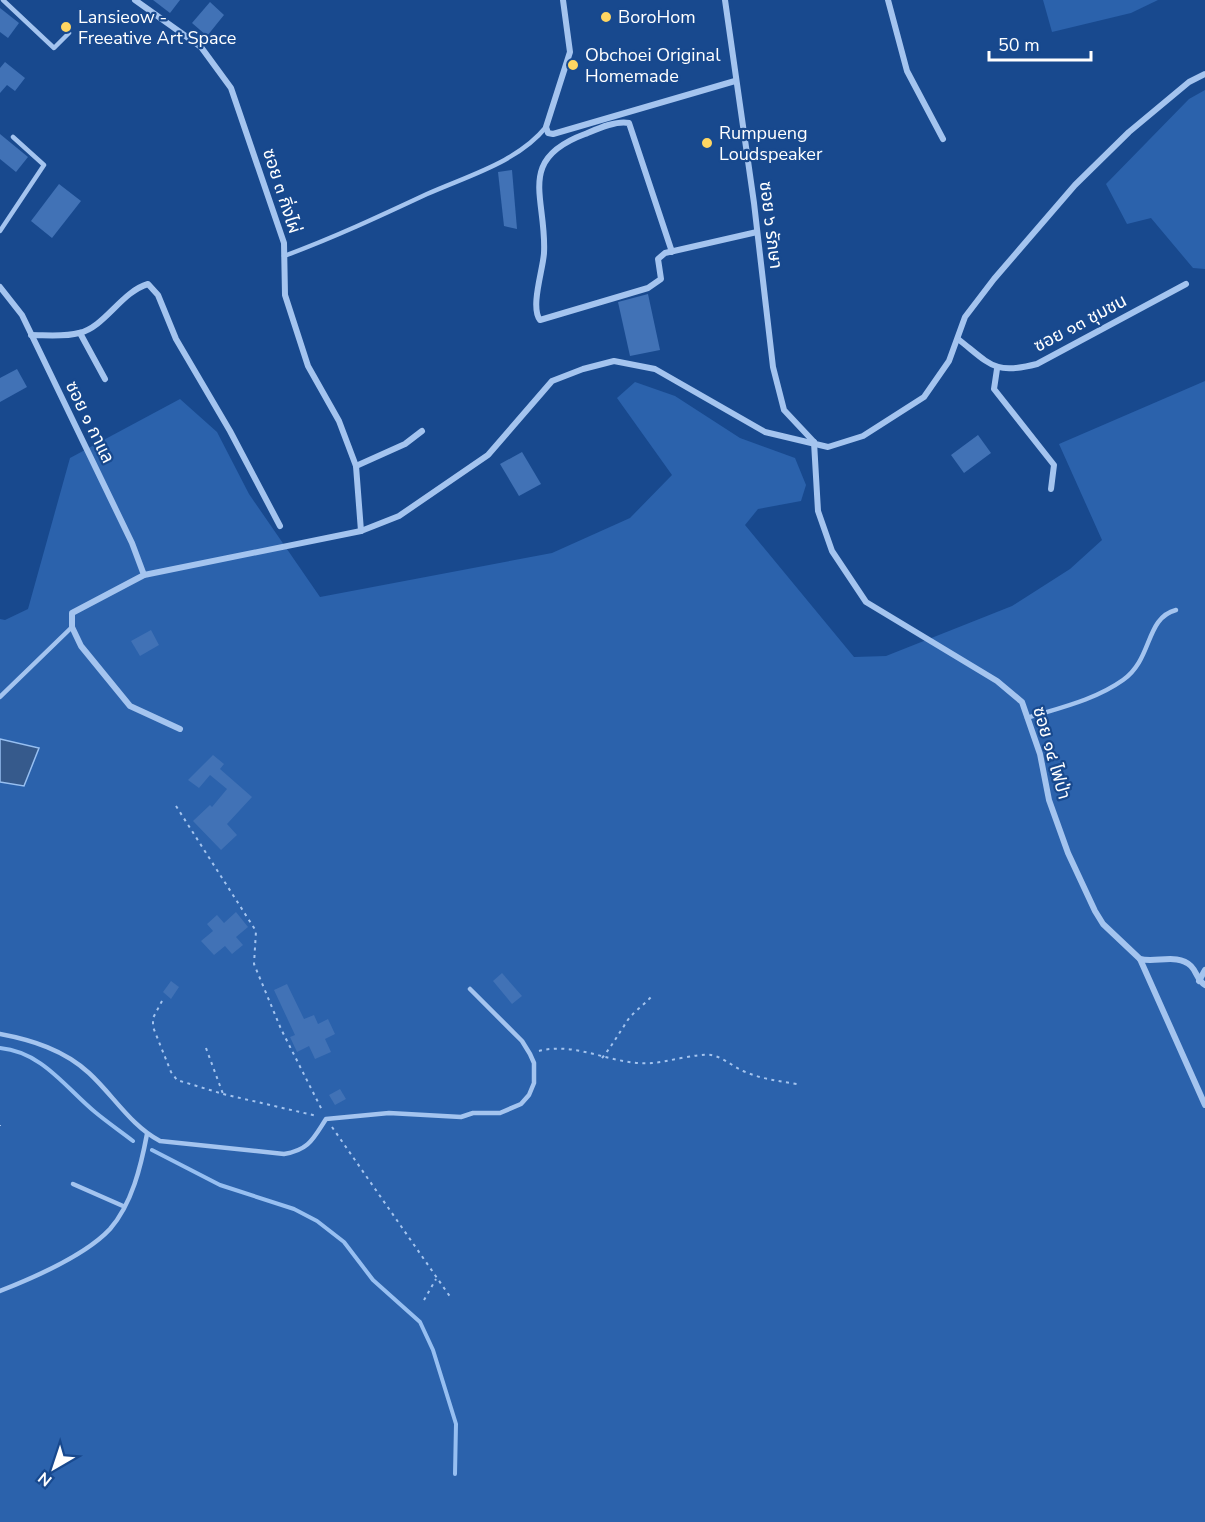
<svg xmlns="http://www.w3.org/2000/svg" width="1205" height="1522" font-family="'Nunito Sans','Noto Sans Thai',sans-serif">
<style>
.green{fill:#2b62ac}
.water{fill:#365a8c;stroke:#97bff1;stroke-width:1.5}
.lines{fill:none;stroke-linecap:round;stroke-linejoin:round}
.stream{stroke:#97bff1;stroke-width:4}
.building{fill:#4172b6}
.path{stroke:#a4c4ef;stroke-width:2;stroke-dasharray:3 4.5;stroke-linecap:butt}
.service{stroke:#a4c4ef;stroke-width:4.5}
.minor{stroke:#a4c4ef;stroke-width:6}
.poi-dot{fill:#ffd662;stroke:#18498e;stroke-width:2}
.labels{text-anchor:middle;dominant-baseline:central;stroke-width:4.5;stroke-linejoin:round;paint-order:stroke}
.poi-label{font-size:18px;fill:#fff;stroke:#18498e;text-anchor:start}
.street-label{font-size:18px;fill:#fff;stroke:#18498e}
</style>
<rect width="100%" height="100%" fill="#18498e"/>
<!-- green -->
<g class="green">
<polygon points="1043,0 1158,0 1131,13 1052,32"/>
<polygon points="1205,90 1205,269 1193,268 1151,218 1127,224 1106,184 1189,99"/>
<polygon points="1205,381 1205,1522 0,1522 0,619 5,620 28,609 70,458 180,399 217,432 249,494 320,597 552,553 630,518 672,475 617,398 635,382 675,396 740,438 795,458 806,485 801,501 758,509 745,525 854,657 886,656 1012,606 1070,569 1102,540 1059,444"/>
</g>
<!-- water -->
<polygon class="water" points="0,739 39,748 24,786 0,782"/>
<g class="lines">
<!-- stream -->
<g class="stream">
<path d="M0 1048C42 1052 65 1087 95 1112 107 1122 120 1131 133 1141"/>
<polyline points="152,1150 220,1185 294,1209 317,1221 344,1242 373,1280 420,1322 433,1350 456,1424 455,1474"/>
</g>
</g>
<!-- building -->
<g class="building">
<polygon points="153,0 180,0 170,13"/>
<polygon points="210,2 224,15 207,36 192,23"/>
<polygon points="0,8 19,23 8,38 0,32"/>
<polygon points="5,62 25,78 15,91 7,85 0,93 0,68"/>
<polygon points="0,134 28,157 16,172 0,159"/>
<polygon points="512,170 517,229 504,226 498,172"/>
<polygon points="59,184 81,201 52,238 31,221"/>
<polygon points="648,294 660,350 630,356 618,302"/>
<polygon points="17,369 27,387 0,402 0,378"/>
<polygon points="978,435 991,453 964,473 951,455"/>
<polygon points="522,452 541,484 519,496 500,464"/>
<polygon points="151,630 159,645 140,656 131,641"/>
<polygon points="213,755 224,764 220,769 252,797 227,824 237,835 221,850 193,821 210,805 212,807 227,789 210,775 199,788 188,780"/>
<polygon points="236,912 248,927 236,937 243,945 232,954 225,946 214,955 201,941 213,931 207,924 217,915 224,923"/>
<polygon points="502,973 522,996 512,1004 493,981"/>
<polygon points="171,981 179,987 171,999 163,992"/>
<polygon points="287,984 304,1019 314,1015 318,1024 328,1019 335,1034 325,1039 331,1052 315,1059 309,1046 297,1052 290,1037 295,1035 274,990"/>
<polygon points="340,1089 346,1099 335,1105 329,1095"/>
</g>
<g class="lines">
<!-- path -->
<g class="path">
<polyline points="176,806 256,931 254,964 281,1029 323,1112"/>
<polyline points="162,1001 153,1018 153,1027 171,1072 177,1080 223,1094 317,1116"/>
<polyline points="206,1048 223,1094"/>
<path d="M539 1051C577 1041 613 1066 652 1063 667 1062 698 1053 711 1055 723 1057 732 1066 743 1071 761 1079 778 1081 797 1084"/>
<path d="M602 1058C611 1047 616 1038 624 1026 630 1014 642 1007 651 997"/>
<polyline points="0,1125 0,1126"/>
<polyline points="332,1127 451,1298"/>
<polyline points="424,1300 436,1279"/>
</g>
<!-- service -->
<g class="service">
<polyline points="3,0 54,48 69,33"/>
<polyline points="0,231 44,165 13,137"/>
<path d="M284 256C333 238 380 216 427 194 467 176 518 162 546 127"/>
<polyline points="0,697 72,627"/>
<path d="M1027 718C1059 708 1095 700 1123 680 1153 659 1145 618 1176 610"/>
<path d="M0 1034C32 1040 64 1050 89 1073 113 1095 131 1126 160 1141L284 1154C309 1150 313 1139 326 1119L389 1113 461 1117 473 1113H500L521 1104 529 1095 534 1083V1063L530 1054 522 1041 470 989"/>
<polyline points="73,1184 123,1206"/>
<path d="M0 1291C33 1278 85 1256 110 1229 132 1204 141 1166 147 1134"/>
</g>
<!-- minor -->
<g class="minor">
<polyline points="135,0 201,47 231,88 284,243 285,295 308,366 339,421 356,466 361,531"/>
<polyline points="563,0 570,52 546,127 548,133 553,134 735,81"/>
<polyline points="725,0 754,203 773,367 784,410 814,442"/>
<polyline points="888,0 907,71 943,139"/>
<path d="M672 252 629 123C617 120 597 129 585 134 515 160 547 198 544 253 543 270 530 307 540 320L648 288 661 279 658 259 665 253 757 232"/>
<polyline points="0,287 22,315 132,543 144,575"/>
<polyline points="80,333 105,379"/>
<path d="M31 335C46 335 65 337 79 333 105 327 121 292 148 284L158 295 176 339 230 431 280 526"/>
<path d="M958 339C991 365 994 375 1037 364L1186 284"/>
<polyline points="997,369 994,389 1054,465 1051,489"/>
<path d="M814 442 818 511 832 551 866 602 997 681 1022 702 1040 754 1049 800 1068 853 1095 911 1103 924 1140 959C1156 963 1178 953 1191 966 1197 972 1197 980 1205 985"/>
<polyline points="356,466 405,444 422,431"/>
<polyline points="180,729 130,706 81,646 72,627 72,613 144,575 361,531 399,516 488,455 552,381 583,369 614,361 655,369 765,432 828,447 863,436 924,397 949,361 965,317 994,279 1075,185 1129,132 1189,82 1205,74"/>
<polyline points="1140,959 1205,1105"/>
<polyline points="1199,981 1205,970"/>
</g>
</g>
<!-- markers -->
<g class="poi-dot">
<circle cx="606" cy="17" r="6"/>
<circle cx="66" cy="27" r="6"/>
<circle cx="573" cy="65" r="6"/>
<circle cx="707" cy="143" r="6"/>
</g>
<g class="labels">
<!-- poi labels -->
<g class="poi-label">
<text x="78" y="17">Lansieow -<tspan x="78" dy="21">Freeative Art Space</tspan></text>
<text x="618" y="17">BoroHom</text>
<text x="585" y="55">Obchoei Original<tspan x="585" dy="21">Homemade</tspan></text>
<text x="719" y="133">Rumpueng<tspan x="719" dy="21">Loudspeaker</tspan></text>
</g>
<!-- street labels -->
<g class="street-label">
<text transform="translate(282 191) rotate(72)">ซอย ๓ กิ่งไผ่</text>
<text transform="translate(771 225) rotate(83)">ซอย ๖ รักษา</text>
<text transform="translate(1080 323) rotate(-28)">ซอย ๑๓ ชุมชน</text>
<text transform="translate(90 422) rotate(64)">ซอย ๑ กาแล</text>
<text transform="translate(1052 753) rotate(74)">ซอย ๑๔ ไฟป่า</text>
</g>
</g>
<!-- north arrow -->
<g transform="translate(54 1468) rotate(219)" stroke="#18498e" stroke-width="4.5" paint-order="stroke">
<path d="M0-4.5L10 22L0 15L-10 22Z" fill="#ffffff"/>
<text y="-9" font-size="16" font-weight="bold" text-anchor="middle" fill="#ffffff">N</text>
</g>
<!-- scale -->
<path d="M989 51v9h102v-9" fill="none" stroke="#ffffff" stroke-width="3"/>
<text x="998" y="51" font-size="18" fill="#ffffff" stroke="#18498e" stroke-width="4.5" paint-order="stroke">50 m</text>
</svg>
